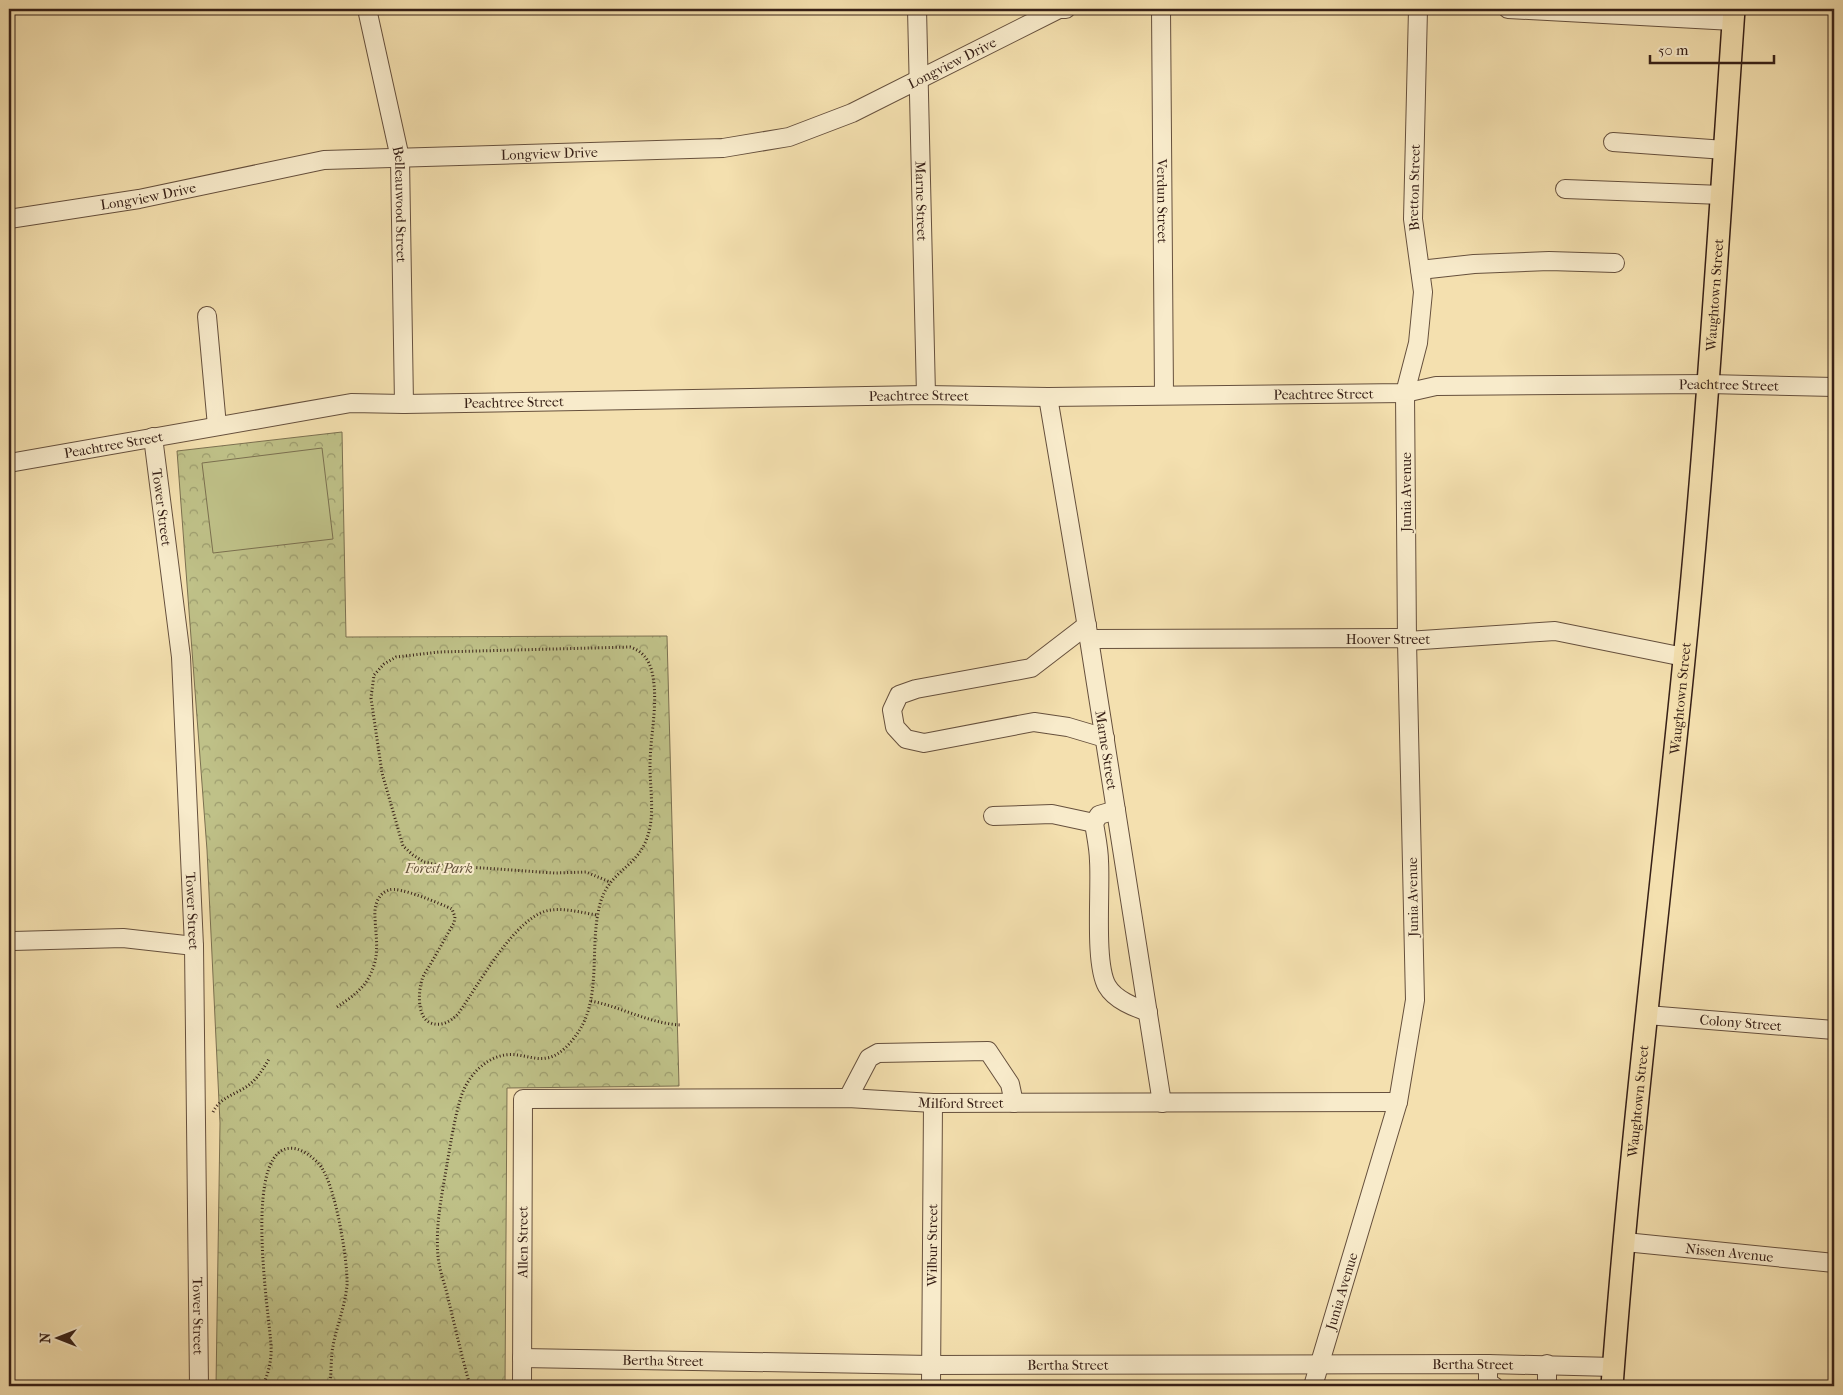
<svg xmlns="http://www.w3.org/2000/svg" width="1843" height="1395" font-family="'IM FELL French Canon',serif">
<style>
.park{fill:url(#park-crowns);stroke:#7b7050}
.pitch{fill:#bfc188;stroke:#7b7050}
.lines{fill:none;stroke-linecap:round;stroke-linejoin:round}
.minor-casing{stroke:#66503d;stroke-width:20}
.major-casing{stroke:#372017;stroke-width:24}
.path{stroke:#372017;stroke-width:3;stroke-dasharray:1 2.5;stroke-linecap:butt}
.minor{stroke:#f8ebcb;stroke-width:18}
.major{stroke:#f4e0af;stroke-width:21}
.labels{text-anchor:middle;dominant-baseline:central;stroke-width:4;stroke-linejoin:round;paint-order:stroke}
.street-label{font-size:14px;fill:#372017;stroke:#f8ebcb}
.park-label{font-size:14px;font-style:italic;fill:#605039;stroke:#f8ebcb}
</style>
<defs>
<pattern id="park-crowns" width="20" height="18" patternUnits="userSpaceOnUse" patternTransform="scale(1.25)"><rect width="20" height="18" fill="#bfc188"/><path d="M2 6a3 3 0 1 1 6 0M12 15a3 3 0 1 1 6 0" fill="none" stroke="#9c9c6e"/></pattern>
</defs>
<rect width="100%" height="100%" fill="#f4e0af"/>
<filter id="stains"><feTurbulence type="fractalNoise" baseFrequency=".004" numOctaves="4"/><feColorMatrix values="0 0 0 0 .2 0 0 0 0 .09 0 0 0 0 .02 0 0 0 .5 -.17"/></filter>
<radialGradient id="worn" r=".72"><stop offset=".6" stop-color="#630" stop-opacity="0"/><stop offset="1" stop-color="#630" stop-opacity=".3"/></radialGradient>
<!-- park -->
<polygon class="park" points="342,432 346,637 667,636 679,1086 507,1088 505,1386 216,1386 220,1123 207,850 177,451"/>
<!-- pitch -->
<polygon class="pitch" points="322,448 333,539 213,553 202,463"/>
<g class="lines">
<defs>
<g id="minor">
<path id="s1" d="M367 9 400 158 404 404"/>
<path id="s2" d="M917 9 926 395"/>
<path id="s3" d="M1161 9 1164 395"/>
<polyline points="1508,9 1733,21"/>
<polyline points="1613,142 1725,150"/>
<polyline points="1565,189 1722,195"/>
<path id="s4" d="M9 219 139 199 324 160 723 148 789 137 852 113 1059 9H1066"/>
<polyline points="1420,270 1474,264 1549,261 1615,263"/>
<polyline points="207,316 217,426"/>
<path id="s5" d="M1048 397 1089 639 1162 1103"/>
<path id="s6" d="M153 437 181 657 194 946 199 1386"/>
<path id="s7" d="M9 463 351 403 404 404 926 395 1048 397 1405 393 1436 386 1709 384 1834 387"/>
<polyline points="1087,625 1031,668 916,689 899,695 892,710 895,727 906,739 924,743 1034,722 1068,727 1105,738"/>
<polyline points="1089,639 1398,638 1407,641 1555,631 1684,657"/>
<path d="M1116 810 1099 815 1094 823C1096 836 1099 849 1099 861 1101 891 1094 963 1107 986 1115 1000 1134 1007 1148 1012"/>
<polyline points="993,816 1052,814 1094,823"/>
<polyline points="13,941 123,938 194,946"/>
<path id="s8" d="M1647 1015 1834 1030"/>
<polyline points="848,1098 869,1058 878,1053 988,1051 1010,1084 1014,1103"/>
<path id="s9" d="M1625 1242 1834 1263"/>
<path id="s10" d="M522 1358 931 1365 1488 1364 1614 1367"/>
<polyline points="1488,1364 1488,1386 1494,1386"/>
<path id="s11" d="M522 1386 523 1099 848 1098 933 1103 1398 1102"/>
<path id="s12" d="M931 1386 933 1103"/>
<path id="s13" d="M1313 1386 1398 1102 1415 1000 1407 641 1405 393 1418 343 1423 292 1413 219 1418 9"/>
<polyline points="1547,1386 1547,1364"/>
</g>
<g id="major">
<path id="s14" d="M1612 1386C1630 1144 1660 902 1684 660 1706 443 1719 226 1734 9"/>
</g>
</defs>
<!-- minor casing -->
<use href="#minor" class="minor-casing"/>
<!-- major casing -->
<use href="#major" class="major-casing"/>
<!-- path -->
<g class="path">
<path d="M591 1001C622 1007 650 1024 682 1025"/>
<path d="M337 1007C350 998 363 990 370 975 380 956 376 939 375 918 374 907 377 894 389 890 399 886 441 904 452 909L455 917 454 923C446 936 439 950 431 963 428 969 423 975 422 980 418 992 417 1018 431 1023 442 1027 451 1021 458 1014 478 986 516 914 551 910 566 908 583 913 597 915"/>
<path d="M213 1112C220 1097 237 1094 249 1085 258 1078 263 1069 269 1059"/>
<path d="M263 1386C268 1374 272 1360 271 1346 270 1318 239 1135 297 1149 307 1152 319 1162 323 1170 336 1191 348 1261 347 1285 345 1308 335 1330 332 1352 331 1363 331 1375 330 1386"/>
<path d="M470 1386C462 1357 455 1327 448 1298 445 1284 439 1270 438 1256 435 1223 443 1190 448 1158 452 1136 455 1115 462 1094 470 1072 492 1051 517 1055 527 1056 537 1060 547 1058 560 1056 572 1042 579 1031 602 995 589 945 600 904 608 873 633 869 645 843 656 819 650 792 650 766 650 735 659 702 652 672 649 659 642 651 630 647L439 652 396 657 384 664 374 675 371 698 382 773 403 846 413 855 424 862 439 865 555 873 586 872 610 882"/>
</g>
<!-- minor -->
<use href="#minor" class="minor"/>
<!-- major -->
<use href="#major" class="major"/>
</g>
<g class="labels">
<!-- street labels -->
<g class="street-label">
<text stroke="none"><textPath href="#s4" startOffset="966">Longview Drive</textPath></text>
<text stroke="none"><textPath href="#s4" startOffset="546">Longview Drive</textPath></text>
<text stroke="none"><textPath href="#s13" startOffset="1215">Bretton Street</textPath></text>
<text stroke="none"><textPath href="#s4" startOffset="141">Longview Drive</textPath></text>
<text stroke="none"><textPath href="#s2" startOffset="192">Marne Street</textPath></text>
<text stroke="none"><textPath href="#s3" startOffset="192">Verdun Street</textPath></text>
<text stroke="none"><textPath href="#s1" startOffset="199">Belleauwood Street</textPath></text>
<text stroke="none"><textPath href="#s14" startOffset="1096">Waughtown Street</textPath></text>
<text stroke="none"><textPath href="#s7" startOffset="1726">Peachtree Street</textPath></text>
<text stroke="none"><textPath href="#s7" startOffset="1320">Peachtree Street</textPath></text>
<text stroke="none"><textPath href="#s7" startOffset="915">Peachtree Street</textPath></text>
<text stroke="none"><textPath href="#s7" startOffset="510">Peachtree Street</textPath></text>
<text stroke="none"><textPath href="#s7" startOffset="106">Peachtree Street</textPath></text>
<text transform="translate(1406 492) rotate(-90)">Junia Avenue</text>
<text stroke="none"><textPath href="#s6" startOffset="71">Tower Street</textPath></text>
<text x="1388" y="639">Hoover Street</text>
<text stroke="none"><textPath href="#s14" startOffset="691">Waughtown Street</textPath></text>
<text stroke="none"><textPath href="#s5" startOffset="358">Marne Street</textPath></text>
<text transform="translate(1413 897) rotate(-91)">Junia Avenue</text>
<text stroke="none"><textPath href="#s6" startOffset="476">Tower Street</textPath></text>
<text stroke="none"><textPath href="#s8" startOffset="94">Colony Street</textPath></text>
<text stroke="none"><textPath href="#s14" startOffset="286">Waughtown Street</textPath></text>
<text stroke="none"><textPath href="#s11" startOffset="725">Milford Street</textPath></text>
<text stroke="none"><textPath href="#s11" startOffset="144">Allen Street</textPath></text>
<text stroke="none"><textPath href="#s12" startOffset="141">Wilbur Street</textPath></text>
<text stroke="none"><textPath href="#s9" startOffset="105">Nissen Avenue</textPath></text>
<text stroke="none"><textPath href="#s13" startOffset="99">Junia Avenue</textPath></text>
<text stroke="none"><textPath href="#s6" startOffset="881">Tower Street</textPath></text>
<text stroke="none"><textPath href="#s10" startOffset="141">Bertha Street</textPath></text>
<text stroke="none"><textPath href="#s10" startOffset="951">Bertha Street</textPath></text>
<text stroke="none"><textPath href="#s10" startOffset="546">Bertha Street</textPath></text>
</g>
<!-- park labels -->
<g class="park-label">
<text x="439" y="868">Forest Park</text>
</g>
</g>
<!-- margin -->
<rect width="1843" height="1395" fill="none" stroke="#f4e0af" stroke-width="30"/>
<rect x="10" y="10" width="1823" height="1375" fill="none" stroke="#372017" stroke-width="2.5"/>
<rect x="15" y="15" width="1813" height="1365" fill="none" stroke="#372017"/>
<!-- north arrow -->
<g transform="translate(58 1338) rotate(270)" stroke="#f8ebcb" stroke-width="4" paint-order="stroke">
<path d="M0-4L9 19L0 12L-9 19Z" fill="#372017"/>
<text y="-8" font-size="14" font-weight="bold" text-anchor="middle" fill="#372017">N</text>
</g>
<!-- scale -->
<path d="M1650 55v8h124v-8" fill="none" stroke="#372017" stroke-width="2.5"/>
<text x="1658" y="55" font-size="15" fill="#372017" stroke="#f8ebcb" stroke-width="4" paint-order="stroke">50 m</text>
<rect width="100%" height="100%" filter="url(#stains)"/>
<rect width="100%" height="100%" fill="url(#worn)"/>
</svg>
